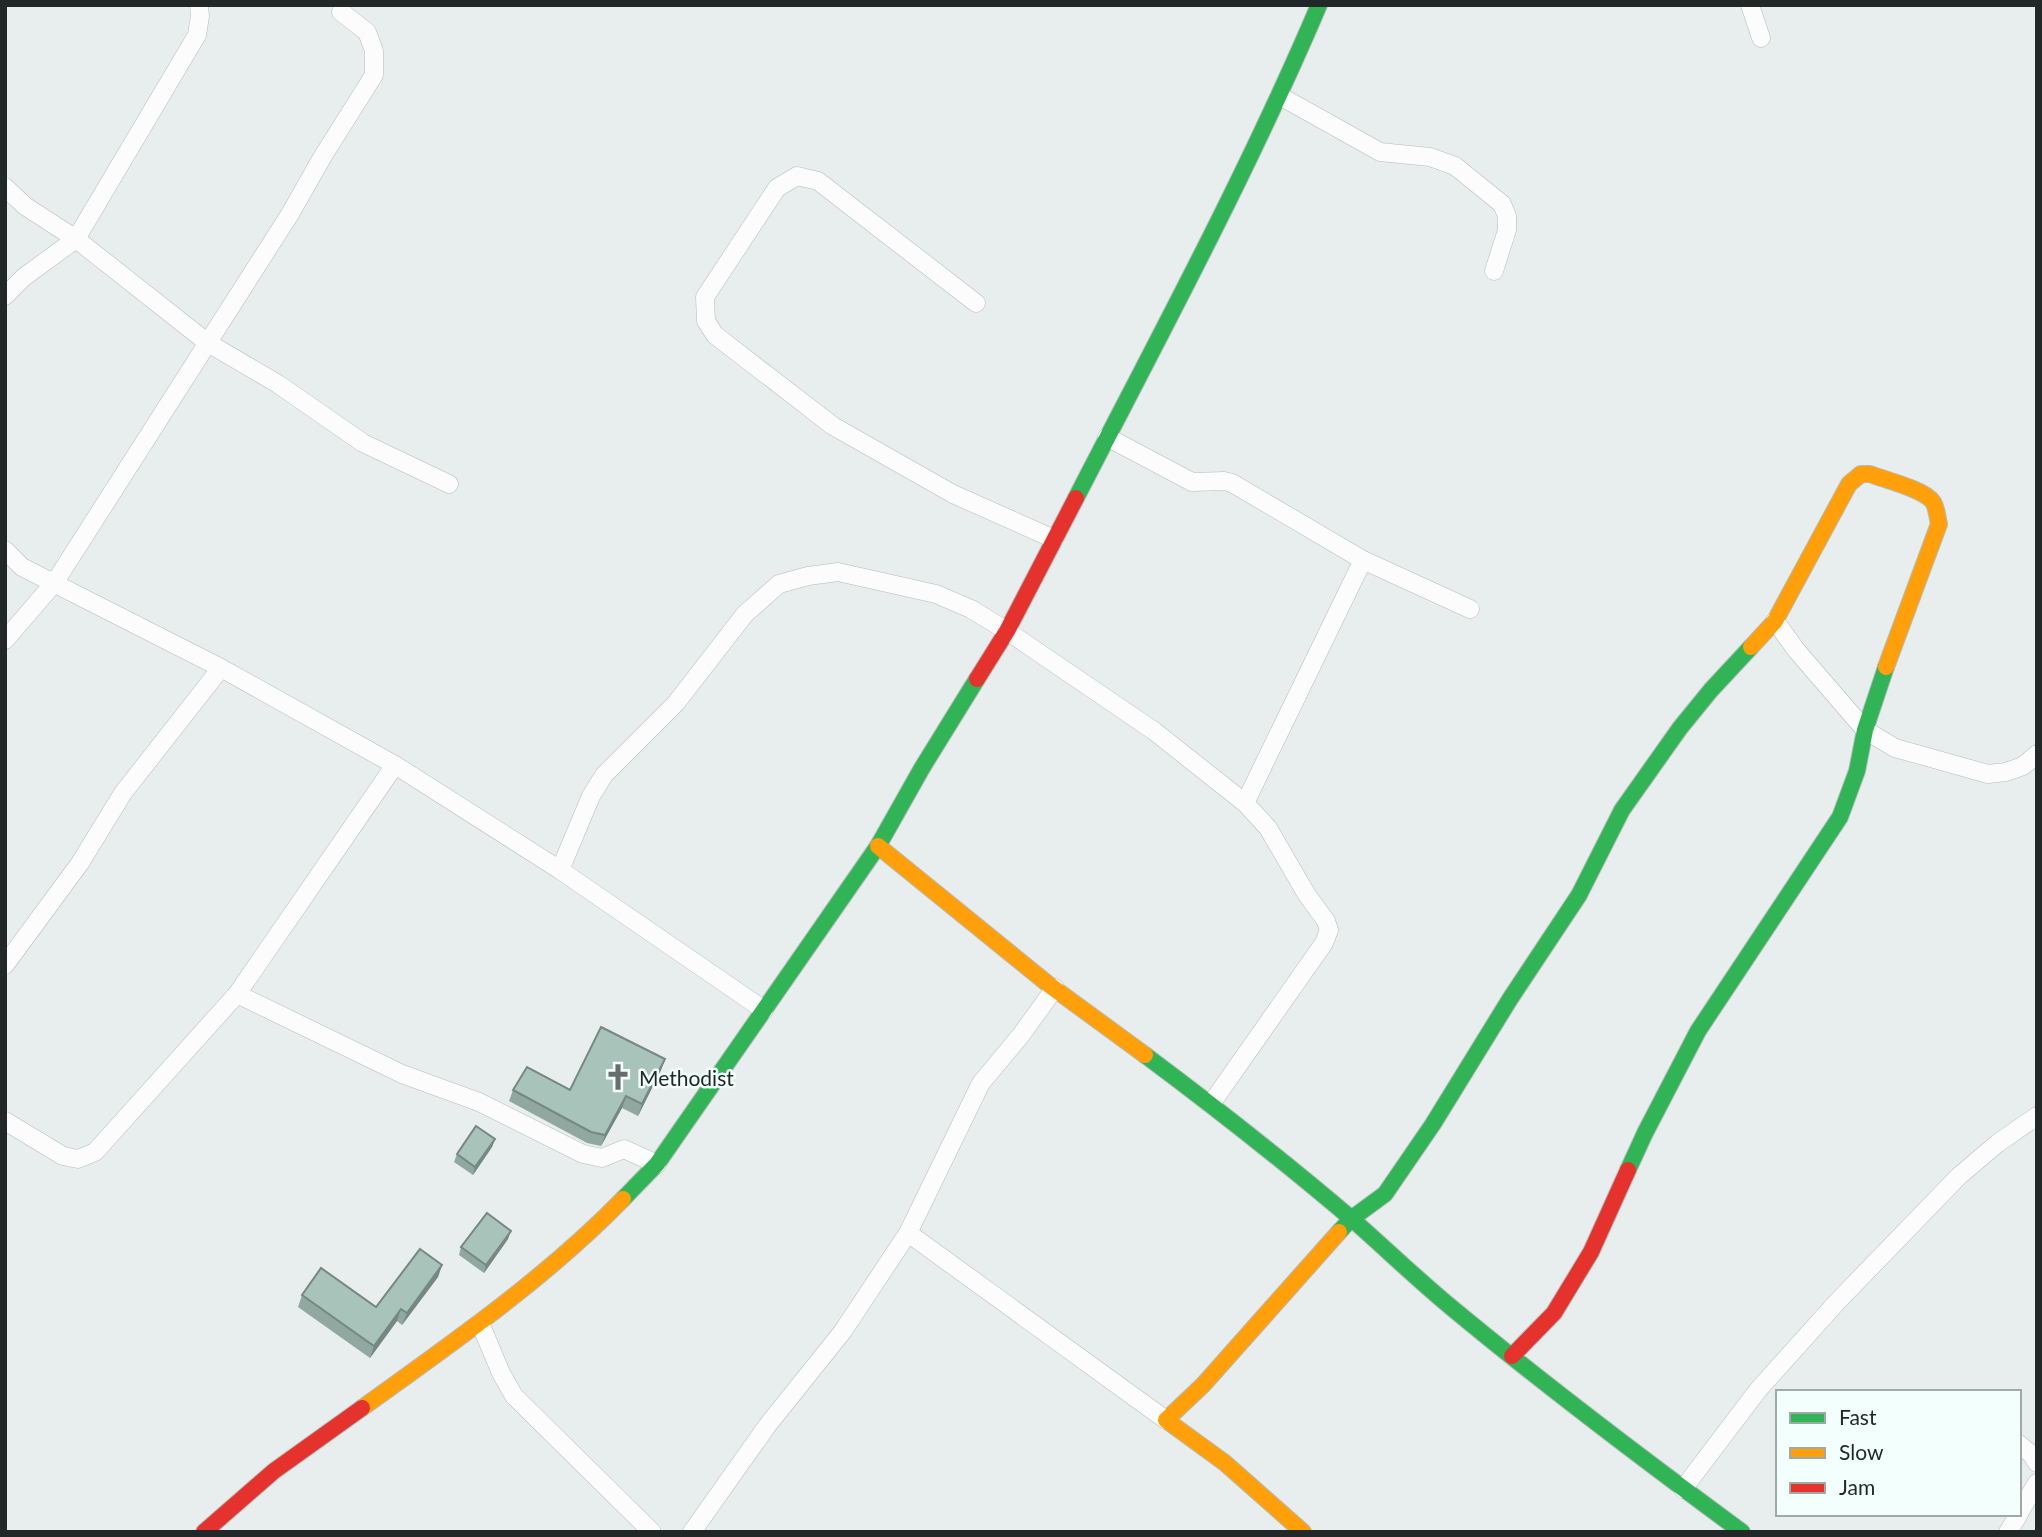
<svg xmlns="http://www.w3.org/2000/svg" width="2042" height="1537" font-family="Lato,sans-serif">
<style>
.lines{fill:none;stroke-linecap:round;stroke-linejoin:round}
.street-casing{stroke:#b5bbba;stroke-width:19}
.fast-casing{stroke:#b5bbba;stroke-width:18}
.slow-casing{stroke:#b5bbba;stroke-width:18}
.jam-casing{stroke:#b5bbba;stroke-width:18}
.street{stroke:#fcfcfc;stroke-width:18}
.fast{stroke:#30b455;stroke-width:16}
.slow{stroke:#ff9f0a;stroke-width:16}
.jam{stroke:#e5322d;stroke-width:16}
.wall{fill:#90a8a0}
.shaded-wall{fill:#768882}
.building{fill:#a8c3ba;stroke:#768882;stroke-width:2}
.labels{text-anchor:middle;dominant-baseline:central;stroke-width:5;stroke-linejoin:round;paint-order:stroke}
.poi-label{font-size:21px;fill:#222827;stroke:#f3fffd;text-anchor:start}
</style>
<rect width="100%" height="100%" fill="#e8eeee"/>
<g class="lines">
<defs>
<g id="street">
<polyline points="1750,5 1761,38"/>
<polyline points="1280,96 1380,152 1430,157 1455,166 1502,204 1507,216 1507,230 1494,271"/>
<polyline points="5,187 25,206 76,239 208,343 278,384 363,443 449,484"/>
<polyline points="5,296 24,277 76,239 197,35 200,16 199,5"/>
<polyline points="976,303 818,181 797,176 777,188 705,297 706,321 715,335 833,426 953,494 1054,539"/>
<polyline points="1107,437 1192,482 1224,481 1232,483 1363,560 1470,609"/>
<polyline points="5,550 22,567 221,668 395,765 560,870 764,1010"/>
<polyline points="1775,621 1797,651 1865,730 1895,748 1988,774 2006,772 2023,766 2037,754"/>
<polyline points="5,640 55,582 290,214 323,156 374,75 374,51 367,32 341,12"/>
<polyline points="1245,803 1363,560"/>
<polyline points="560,870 591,796 604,775 676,703 745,614 779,584 808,576 838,572 936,594 971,609 1007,631 1154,731 1245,803 1268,828 1307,895 1326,921 1329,930 1324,943 1211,1104"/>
<polyline points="5,965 80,863 123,793 221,668"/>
<polyline points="237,994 402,1074 479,1102 583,1154 602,1158 624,1149 657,1164"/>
<polyline points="5,1121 63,1156 78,1159 95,1152 237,994 395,765"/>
<polyline points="908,1233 1166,1420"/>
<polyline points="480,1323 501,1373 514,1396 652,1532"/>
<polyline points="2019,1444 2032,1455 2037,1463"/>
<polyline points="1683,1489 1758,1390 1837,1302 1959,1176 1998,1143 2037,1116"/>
<polyline points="2019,1513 2037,1483"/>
<polyline points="692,1532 767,1426 843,1331 908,1233 981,1083 1021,1035 1055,988"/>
<polyline points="2008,1532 2019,1514"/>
</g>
<g id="fast">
<path d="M1076 498C1160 335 1247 174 1319 5"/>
<path d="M1145 1055C1216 1108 1286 1163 1353 1220 1386 1249 1418 1280 1452 1308 1546 1386 1644 1460 1742 1532"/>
<polyline points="1628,1170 1645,1133 1698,1031 1840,817 1857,771 1865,730 1886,667"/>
<polyline points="623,1199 657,1164 878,846 922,768 977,679"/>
<polyline points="1339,1232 1351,1219 1385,1194 1433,1124 1510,999 1579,895 1622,810 1680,728 1711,690 1751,647"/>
</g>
<g id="slow">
<path d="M1751 647 1775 621 1849 484 1861 474H1870C1885 480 1924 489 1933 502 1937 508 1937 517 1939 524L1886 667"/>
<polyline points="878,846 1048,984 1145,1055"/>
<path d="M362 1408C452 1343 545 1279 623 1199"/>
<polyline points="1303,1532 1225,1463 1166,1420 1203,1385 1339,1232"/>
</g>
<g id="jam">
<polyline points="977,679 1007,631 1076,498"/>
<polyline points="1512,1356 1554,1313 1591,1252 1628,1170"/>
<polyline points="204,1532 274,1471 362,1408"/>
</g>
</defs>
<!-- street casing -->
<use href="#street" class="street-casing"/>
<!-- fast casing -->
<use href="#fast" class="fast-casing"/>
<!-- slow casing -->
<use href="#slow" class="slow-casing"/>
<!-- jam casing -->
<use href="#jam" class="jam-casing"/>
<!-- street -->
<use href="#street" class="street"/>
<!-- fast -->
<use href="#fast" class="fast"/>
<!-- slow -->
<use href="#slow" class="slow"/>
<!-- jam -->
<use href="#jam" class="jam"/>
</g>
<!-- wall -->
<g class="wall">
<polygon points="665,1059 661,1070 638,1116 622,1108 601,1146 587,1143 509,1101 513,1090 570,1090"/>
<polygon points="495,1139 492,1147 473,1175 454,1162 457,1154"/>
<polygon points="508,1239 484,1273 459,1255 461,1247"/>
<polygon points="442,1265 438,1277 402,1325 397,1321 370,1358 298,1307 302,1295 376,1307"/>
</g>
<!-- shaded-wall -->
<g class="shaded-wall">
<polygon points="665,1059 661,1070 638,1116 642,1104"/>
<polygon points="626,1096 622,1108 601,1146 605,1135"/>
<polygon points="495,1139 492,1147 473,1175 475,1167"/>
<polygon points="511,1231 508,1239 484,1273 486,1265"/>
<polygon points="442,1265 438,1277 402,1325 407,1313"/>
<polygon points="401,1309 397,1321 370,1358 374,1346"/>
</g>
<!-- building -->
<g class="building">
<polygon points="601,1027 665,1059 642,1104 626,1096 605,1135 591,1132 513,1090 527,1067 570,1090"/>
<polygon points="476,1126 495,1139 475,1167 457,1154"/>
<polygon points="487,1213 511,1231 486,1265 461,1247"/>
<polygon points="420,1249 442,1265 407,1313 401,1309 374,1346 302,1295 321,1268 376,1307"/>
</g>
<!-- icons -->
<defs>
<symbol id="church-bare" viewBox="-9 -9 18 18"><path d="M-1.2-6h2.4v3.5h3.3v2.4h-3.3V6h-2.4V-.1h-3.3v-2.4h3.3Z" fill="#676d6d" stroke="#f3fffd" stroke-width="2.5" paint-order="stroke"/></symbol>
</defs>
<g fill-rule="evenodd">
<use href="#church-bare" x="599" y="1058" width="38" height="38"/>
</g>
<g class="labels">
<!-- poi labels -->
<g class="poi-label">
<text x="639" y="1077">Methodist</text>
</g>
</g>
<!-- border -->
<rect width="2042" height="1537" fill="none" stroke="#222827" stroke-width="14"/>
<!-- legend -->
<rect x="1776" y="1390" width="245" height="126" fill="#f3fffd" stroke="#9fa9a7" stroke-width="2"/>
<rect x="1790" y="1413" width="35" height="10" fill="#30b455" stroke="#9fa9a7" stroke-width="2"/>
<text x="1839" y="1425" font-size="21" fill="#222827">Fast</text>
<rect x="1790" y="1448" width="35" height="10" fill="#ff9f0a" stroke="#9fa9a7" stroke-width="2"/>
<text x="1839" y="1460" font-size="21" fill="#222827">Slow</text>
<rect x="1790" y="1483" width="35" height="10" fill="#e5322d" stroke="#9fa9a7" stroke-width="2"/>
<text x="1839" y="1495" font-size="21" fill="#222827">Jam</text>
</svg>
